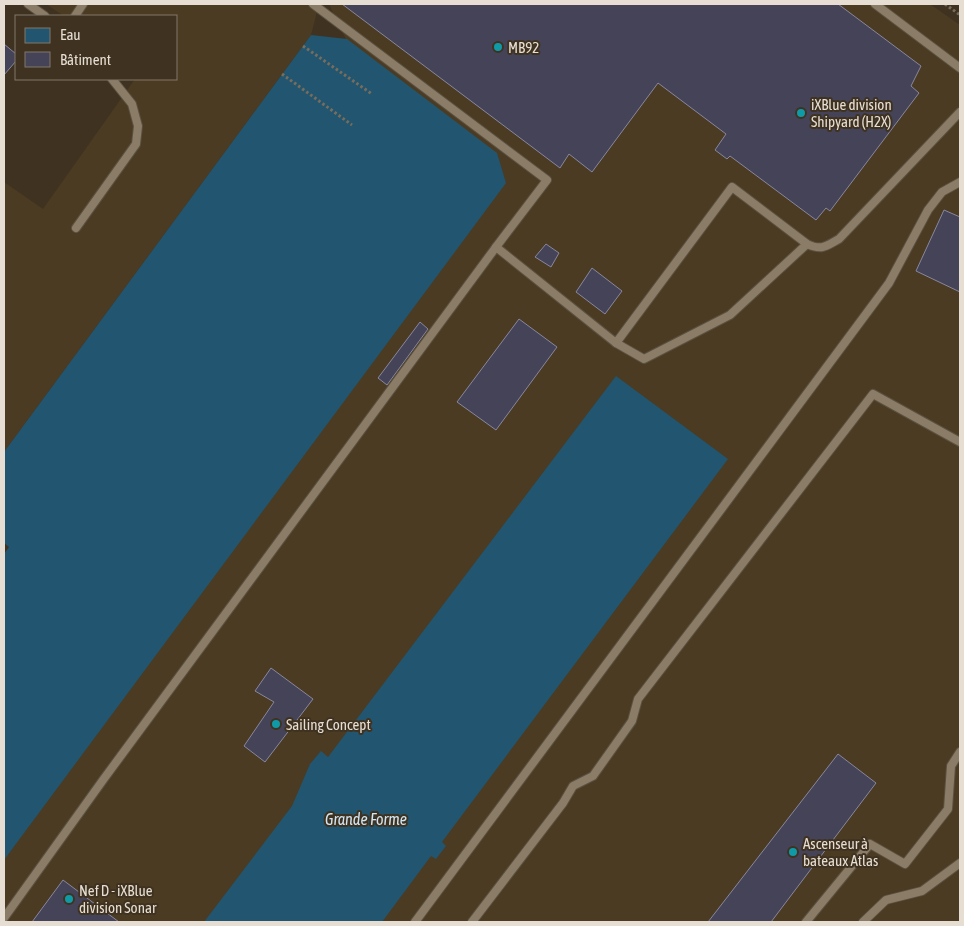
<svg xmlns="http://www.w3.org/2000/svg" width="964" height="926" font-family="'Asap Condensed',sans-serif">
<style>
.built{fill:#4b3b22}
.water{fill:#22556f}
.building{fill:#454358;stroke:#88879f}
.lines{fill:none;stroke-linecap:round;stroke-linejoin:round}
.lane-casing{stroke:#5b5141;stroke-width:10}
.path{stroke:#786d5d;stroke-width:3;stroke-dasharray:2.5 2.5;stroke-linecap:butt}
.lane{stroke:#8a7c67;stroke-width:8}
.culture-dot{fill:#0f9aa8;stroke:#3f3220;stroke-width:2}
.labels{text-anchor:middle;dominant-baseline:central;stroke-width:4;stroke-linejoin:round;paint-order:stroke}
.poi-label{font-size:15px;fill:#e6ded3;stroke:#3f3220;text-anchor:start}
.water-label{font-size:16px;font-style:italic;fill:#d1e6f4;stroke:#3f3220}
</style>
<rect width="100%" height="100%" fill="#3f3220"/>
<!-- built -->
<g class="built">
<polygon points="46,4 319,4 311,35 4,452 4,182 43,209 135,79 176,79 176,16 64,16"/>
<polygon points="329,4 930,4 960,25 960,922 4,922 4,843 372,94"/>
</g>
<!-- water -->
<g class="water">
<polygon points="311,35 347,39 497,153 506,183 4,860 4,554 9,547 4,543 4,452"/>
<polygon points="616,376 728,459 442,842 446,846 436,859 431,856 382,922 204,922 292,806 310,764 321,751 328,757"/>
</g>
<!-- building -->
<g class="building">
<polygon points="342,4 838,4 921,66 911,86 919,93 830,211 826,208 816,220 730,156 727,159 715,150 726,134 658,83 592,172 569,154 560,168"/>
<polygon points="4,44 16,54 16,61 4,75"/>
<polygon points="944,210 960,217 960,292 916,271"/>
<polygon points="546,244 559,253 551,267 535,257"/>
<polygon points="592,268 622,291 605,314 576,292"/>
<polygon points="519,319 557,347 496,430 457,402"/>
<polygon points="420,322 428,329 387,385 378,378"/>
<polygon points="271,668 313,699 265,762 244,746 274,702 255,691"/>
<polygon points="838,754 876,783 771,922 708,922"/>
<polygon points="63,880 119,922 32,922"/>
</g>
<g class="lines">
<defs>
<g id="lane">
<polyline points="28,4 45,16"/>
<polyline points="313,4 547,180 496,247"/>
<polyline points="875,4 960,68"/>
<polyline points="75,16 83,4"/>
<polyline points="76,228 136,144 138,126 132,104 112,79"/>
<polyline points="616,343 644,359 730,315 807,244"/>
<path d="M4 918 103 780 496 247 616 343 732 187 807 244C822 251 826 246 839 239L960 112"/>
<polyline points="415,922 889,283 928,210 942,192 960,182"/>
<polyline points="472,922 563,803 573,786 593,776 632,721 638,699 873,394 960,442"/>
<polyline points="806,922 870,844 905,864 948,809 951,766 960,752"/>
<polyline points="863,922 886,900 922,891 960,863"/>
</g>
</defs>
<!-- lane casing -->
<use href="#lane" class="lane-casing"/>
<!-- path -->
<g class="path">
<polyline points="945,4 960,15"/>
<polyline points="303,46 372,94"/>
<polyline points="282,74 352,125"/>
</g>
<!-- lane -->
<use href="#lane" class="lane"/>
</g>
<!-- markers -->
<g class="culture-dot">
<circle cx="498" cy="47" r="5"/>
<circle cx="801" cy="113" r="5"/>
<circle cx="276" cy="724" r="5"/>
<circle cx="793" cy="852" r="5"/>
<circle cx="69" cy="899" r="5"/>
</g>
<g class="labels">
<!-- poi labels -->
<g class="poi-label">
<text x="508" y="47">MB92</text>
<text x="811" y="104">iXBlue division<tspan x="811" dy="17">Shipyard (H2X)</tspan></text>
<text x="286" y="724">Sailing Concept</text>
<text x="803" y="843">Ascenseur à<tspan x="803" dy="17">bateaux Atlas</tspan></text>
<text x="79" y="890">Nef D - iXBlue<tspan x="79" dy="17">division Sonar</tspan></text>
</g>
<!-- water labels -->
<g class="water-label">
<text x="366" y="819">Grande Forme</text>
</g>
</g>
<!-- border -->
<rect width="964" height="926" fill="none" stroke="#e6ded3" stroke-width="10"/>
<!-- legend -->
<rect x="15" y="15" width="162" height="65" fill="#3f3220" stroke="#827768"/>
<rect x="25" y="28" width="25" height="15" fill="#22556f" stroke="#827768"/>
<text x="60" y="40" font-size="15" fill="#e6ded3">Eau</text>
<rect x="25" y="52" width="25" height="15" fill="#454358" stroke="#827768"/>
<text x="60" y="65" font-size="15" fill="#e6ded3">Bâtiment</text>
</svg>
